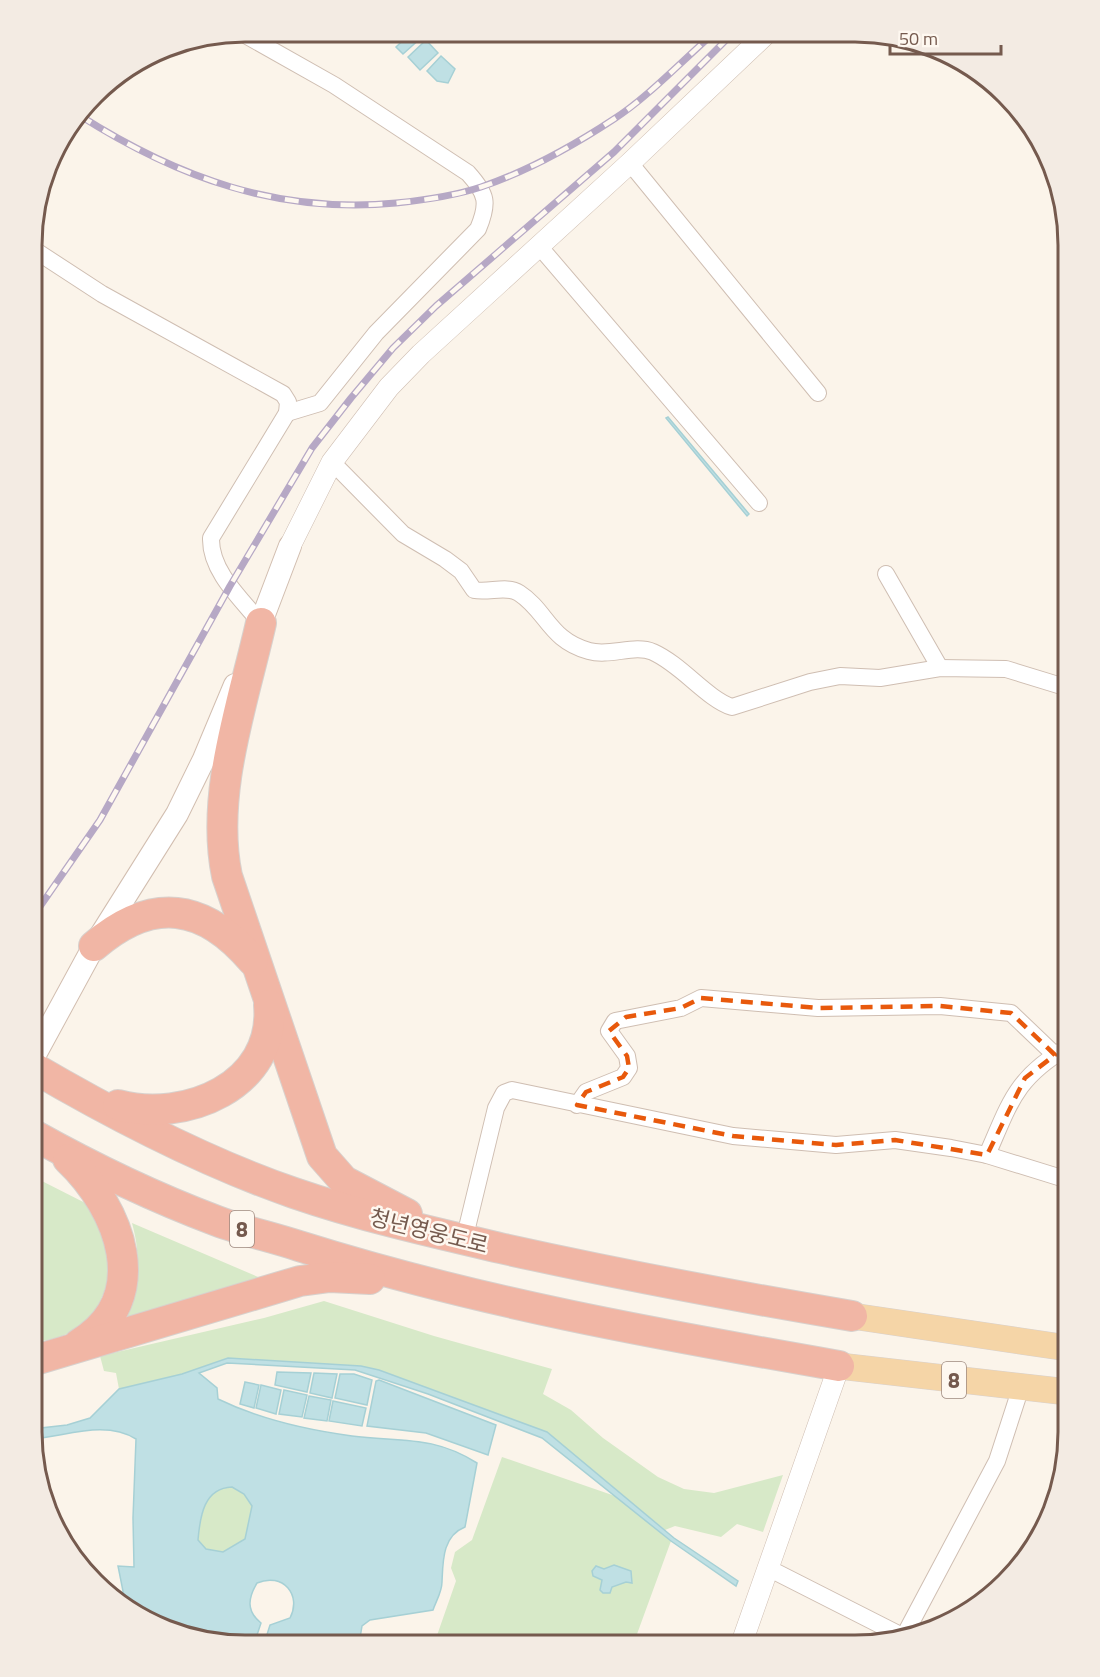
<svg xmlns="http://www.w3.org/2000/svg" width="1100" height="1677" font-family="'Titillium Web','Noto Sans KR',sans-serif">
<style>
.green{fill:#d7e9c8}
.water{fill:#bfe0e4;stroke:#a6d0d5;stroke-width:1.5;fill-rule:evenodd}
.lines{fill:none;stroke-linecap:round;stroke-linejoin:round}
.minor-casing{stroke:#cfbeb2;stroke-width:18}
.tertiary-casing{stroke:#cfbeb2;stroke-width:22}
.secondary-casing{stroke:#d2beb0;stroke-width:24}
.primary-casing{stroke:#d8d1cd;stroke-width:27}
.motorway-casing{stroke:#d8d1cd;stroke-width:32}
.minor{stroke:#fff;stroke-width:16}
.tertiary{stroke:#fff;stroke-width:21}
.secondary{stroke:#fff;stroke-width:22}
.primary{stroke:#f5d5a7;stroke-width:26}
.motorway{stroke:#f1b6a5;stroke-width:30}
.rail-casing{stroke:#b6a8c5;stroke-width:7}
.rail{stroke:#fef8f0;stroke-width:4.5;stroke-dasharray:14;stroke-linecap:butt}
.marked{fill:none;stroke:#e8590c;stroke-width:4.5;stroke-dasharray:12 8;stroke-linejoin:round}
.labels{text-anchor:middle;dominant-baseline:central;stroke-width:5;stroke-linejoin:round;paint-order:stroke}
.shield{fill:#fef8f0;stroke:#9e897f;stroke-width:1.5}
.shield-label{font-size:21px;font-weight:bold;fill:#755a4e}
.street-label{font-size:22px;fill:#755a4e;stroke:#fef8f0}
.rim{fill:none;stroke:#755a4e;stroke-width:3}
</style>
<rect width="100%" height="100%" fill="#fbf4ea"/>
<!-- green -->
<g class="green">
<path d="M32 1176 103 1212C106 1220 112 1230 113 1238 115 1246 111 1258 110 1266 103 1314 81 1338 32 1342Z"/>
<path d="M132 1223 270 1282 121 1318C136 1280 143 1263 132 1223Z"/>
<polygon points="324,1301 434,1336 552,1369 543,1394 571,1410 603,1438 658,1477 684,1489 714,1493 783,1475 763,1532 737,1524 721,1537 675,1526 665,1530 547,1432 379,1370 361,1366 228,1358 182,1374 119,1389 116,1373 104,1371 100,1356 264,1318"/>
<polygon points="502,1457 615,1496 671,1541 633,1645 434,1644 456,1581 451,1568 455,1552 472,1540"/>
<path d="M232 1487 244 1494 252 1506 245 1540 223 1552 206 1549 198 1540C200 1516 204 1488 232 1487Z"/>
</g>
<!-- water -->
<g class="water">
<polygon points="412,32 418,32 423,36 403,54 396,47"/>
<polygon points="426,40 438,53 420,70 408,57"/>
<polygon points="441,56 455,69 448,83 437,81 427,71"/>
<polygon points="668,417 749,514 747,516 666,418"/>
<path d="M228 1358 361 1366 379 1370 547 1432 674 1538 738 1581 736 1586 671 1541 542 1438 428 1394 355 1370 227 1363 199 1373 217 1388 218 1399C259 1419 307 1430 352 1436 400 1442 433 1435 477 1463L465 1527C442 1536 443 1562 442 1582 442 1592 436 1601 433 1610L370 1620 362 1626 359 1644H264L270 1625 290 1618C302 1595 283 1572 257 1583 248 1598 246 1611 261 1623L254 1644H218L202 1637 203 1633 179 1628 123 1605V1591L118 1566 134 1567 133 1518 136 1439C105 1420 67 1436 33 1439L32 1429 67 1425 90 1418 119 1389 182 1374ZM232 1487 244 1494 252 1506 245 1539 223 1552 206 1549 198 1540C200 1516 204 1488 232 1487Z"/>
<polygon points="277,1372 311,1373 307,1392 275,1385"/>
<polygon points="314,1373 337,1374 332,1398 310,1393"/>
<polygon points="340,1374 354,1374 372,1380 367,1405 335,1398"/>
<polygon points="379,1380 496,1425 488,1455 426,1433 367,1426 376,1381"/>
<polygon points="245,1382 259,1385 254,1408 240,1404"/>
<polygon points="261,1385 281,1390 276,1414 256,1408"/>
<polygon points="284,1390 307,1395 302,1417 279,1414"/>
<polygon points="309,1396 331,1400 327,1421 304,1418"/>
<polygon points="333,1401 366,1408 362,1426 329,1421"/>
<polygon points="614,1565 631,1571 632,1583 626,1582 612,1587 610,1593 603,1593 600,1590 602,1580 593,1576 592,1571 596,1566 604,1569"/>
</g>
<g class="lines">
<defs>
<g id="minor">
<path d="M240 32 334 85 468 173C487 194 489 203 478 229L376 333 320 403 287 413"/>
<polyline points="630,163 818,393"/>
<polyline points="539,246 759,503"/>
<path d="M33 249 102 294 283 394 288 402 287 413 211 538C210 571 241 599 261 623"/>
<path d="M332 462 403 534 445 559 461 571 474 590C489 593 507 585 519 593 547 611 549 640 589 651 610 657 634 644 653 652 682 665 707 699 732 707L810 682 840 676 880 678 940 668 1006 669 1068 688"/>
<polyline points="886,574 940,668"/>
<polyline points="577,1105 586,1092 623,1077 629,1068 627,1056 609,1031 615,1021 681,1008 701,998 818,1008 940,1006 1011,1013 1055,1055"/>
<path d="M987 1155C1010 1103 1015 1078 1068 1047"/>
<polyline points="464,1240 496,1108 504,1093 512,1090 733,1136 836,1145 895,1140 951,1148 987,1155 1068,1180"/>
<polyline points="768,1568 902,1636"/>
<polyline points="904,1636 997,1461 1021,1387"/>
</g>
<g id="tertiary">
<polyline points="290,546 332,462 389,387 421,354 630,163 767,33"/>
<polyline points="741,1645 839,1366"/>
</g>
<g id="secondary">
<polyline points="255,638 290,546"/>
<polyline points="32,1060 94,946 177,814 204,759 235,685"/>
</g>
<g id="primary">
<polyline points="852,1316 1068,1348"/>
<polyline points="839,1366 1068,1392"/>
</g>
<g id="motorway">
<path d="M261 623C243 703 210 794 227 876L322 1156 344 1181 407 1214"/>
<path d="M94 946C152 896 204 903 253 961"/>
<path d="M32 1067C114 1115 204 1162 294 1193 361 1216 431 1232 500 1248 617 1274 734 1296 852 1316"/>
<path d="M118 1105C185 1123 276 1086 269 1005"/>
<path d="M32 1134C91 1167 153 1197 217 1221 243 1231 272 1237 299 1246 477 1302 656 1334 839 1366"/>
<path d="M68 1159C120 1208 155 1298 79 1344"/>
<polyline points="32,1361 300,1281 330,1277 370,1279"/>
</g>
</defs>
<!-- minor casing -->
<use href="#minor" class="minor-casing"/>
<!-- tertiary casing -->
<use href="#tertiary" class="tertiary-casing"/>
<!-- secondary casing -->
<use href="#secondary" class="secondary-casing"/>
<!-- primary casing -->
<use href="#primary" class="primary-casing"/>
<!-- motorway casing -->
<use href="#motorway" class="motorway-casing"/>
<!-- minor -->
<use href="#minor" class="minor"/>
<!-- tertiary -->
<use href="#tertiary" class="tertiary"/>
<!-- secondary -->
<use href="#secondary" class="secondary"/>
<!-- primary -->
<use href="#primary" class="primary"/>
<!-- motorway -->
<use href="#motorway" class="motorway"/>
<defs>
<g id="rail">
<path d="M79 115C178 178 278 214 396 203 425 200 454 196 481 187 528 171 573 146 614 119 647 98 684 59 714 33"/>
<polyline points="32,918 100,820 230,586 312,448 351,398 393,348 436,306 614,152 733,33"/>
</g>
</defs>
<!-- rail casing -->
<use href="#rail" class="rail-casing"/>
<!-- rail -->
<use href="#rail" class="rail"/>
</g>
<!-- marked area -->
<path class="marked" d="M701 998 818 1008 940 1006 1011 1013 1055 1055 1025 1078 987 1155 895 1140 836 1145 733 1136 577 1105 586 1092 623 1077 629 1068 627 1056 609 1031 626 1017 681 1008Z"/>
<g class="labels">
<!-- shield labels -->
<g class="shield">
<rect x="230" y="1211" width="24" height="36" rx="4.5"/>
<rect x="942" y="1362" width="24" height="36" rx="4.5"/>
</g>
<g class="shield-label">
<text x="242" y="1229">8</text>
<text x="954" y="1380">8</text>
</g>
<!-- street labels -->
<g class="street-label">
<text transform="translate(429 1231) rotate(14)">청년영웅도로</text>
</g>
</g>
<!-- crop -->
<path d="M0 0H1100V1677H0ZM245 42H855A203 203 0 0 1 1058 245V1432A203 203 0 0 1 855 1635H245A203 203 0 0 1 42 1432V245A203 203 0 0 1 245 42Z" fill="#f3ebe3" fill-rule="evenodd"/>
<path class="rim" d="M245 42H855A203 203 0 0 1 1058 245V1432A203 203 0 0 1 855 1635H245A203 203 0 0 1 42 1432V245A203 203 0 0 1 245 42Z"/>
<!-- scale -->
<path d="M890 45v9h111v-9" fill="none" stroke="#755a4e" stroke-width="3"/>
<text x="899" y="45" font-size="18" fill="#755a4e" stroke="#fef8f0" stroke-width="4.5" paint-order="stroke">50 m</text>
</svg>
